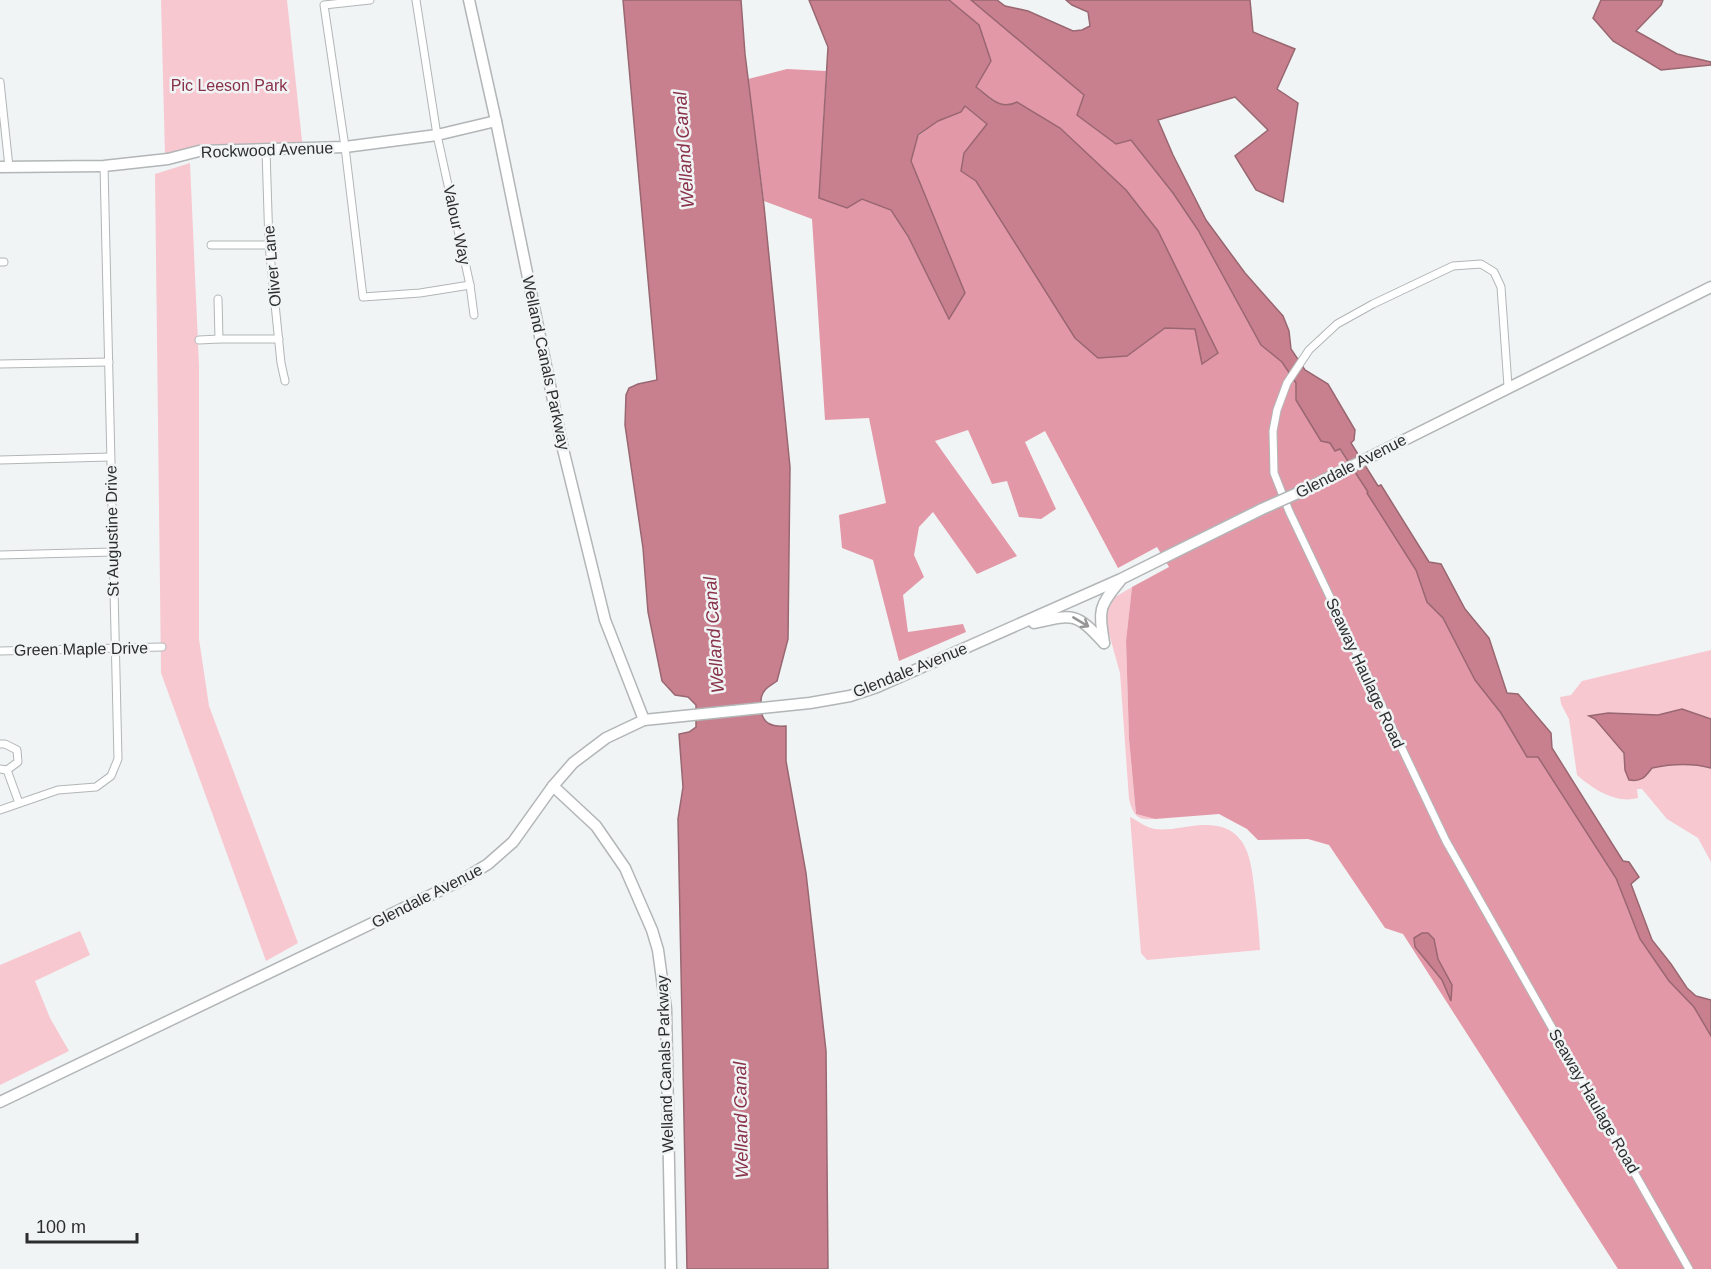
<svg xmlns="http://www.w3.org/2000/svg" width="1711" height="1269" font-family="Arial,sans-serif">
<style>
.green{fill:#f8c8d1}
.forest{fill:#e398a7}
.water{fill:#c8808e;stroke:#996771;stroke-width:1.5}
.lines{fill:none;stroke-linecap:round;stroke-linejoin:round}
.street-casing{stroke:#b2b6b7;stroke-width:9}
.secondary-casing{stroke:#b2b6b7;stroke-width:13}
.street{stroke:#fff;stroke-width:7}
.secondary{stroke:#fff;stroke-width:10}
.secondary-bridge-casing{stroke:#b2b6b7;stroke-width:13;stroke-linecap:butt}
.secondary-bridge{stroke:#fff;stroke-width:10}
.oneway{stroke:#969696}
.labels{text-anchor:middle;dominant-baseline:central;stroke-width:5;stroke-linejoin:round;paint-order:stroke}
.park-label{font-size:16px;fill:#893149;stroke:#f0f4f5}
.street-label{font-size:16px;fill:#2c2e2e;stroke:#f0f4f5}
.water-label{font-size:18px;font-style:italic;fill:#893149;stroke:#f0f4f5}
</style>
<rect width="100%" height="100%" fill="#f0f4f5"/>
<!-- green -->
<g class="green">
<polygon points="161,0 287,0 303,150 165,156"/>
<polygon points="190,163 199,365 199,639 209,706 298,943 266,961 161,673 155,174"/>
<path d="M1132 587 1126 642 1129 739 1136 814 1155 819C1137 821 1133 815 1129 799L1120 673 1103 612 1112 599Z"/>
<path d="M1711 650V862L1698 838 1667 819 1642 789H1637L1638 798C1617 804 1594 790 1577 775L1569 719 1561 704 1560 697 1571 695 1582 681Z"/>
<path d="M1130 817C1138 821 1147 828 1155 829 1169 831 1187 826 1201 825 1248 823 1251 858 1255 894 1257 913 1259 931 1260 950L1147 960 1141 953Z"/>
<polygon points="80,931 90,955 35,981 50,1018 69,1051 0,1085 0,965"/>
</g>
<!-- forest -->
<polygon class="forest" points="949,0 971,0 1084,95 1116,144 1131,140 1173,193 1198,230 1261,345 1282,362 1296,383 1296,400 1330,443 1339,449 1368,492 1367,493 1416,570 1427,602 1443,618 1475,680 1501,713 1527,757 1538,757 1616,878 1640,939 1669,981 1694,1007 1711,1036 1711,1269 1618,1269 1403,934 1385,928 1329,845 1308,839 1258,840 1247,829 1219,814 1155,819 1136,814 1129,739 1126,641 1132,587 1169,567 1157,547 1118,568 1045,431 1025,442 1056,509 1041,519 1019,517 1007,481 992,484 968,430 935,441 1017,556 977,574 933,512 919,527 914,555 924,577 903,595 908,632 963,624 966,632 899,661 873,560 842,548 839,515 886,503 869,418 825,420 812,219 764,201 748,79 787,69 826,71 819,198 862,199 891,210 908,236 949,319 965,293 911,161 918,136 938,121 961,112 965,105 987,124 964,153 961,171 976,181 1098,357 1127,356 1165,328 1195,329 1202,364 1218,353 1009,106 1001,105 976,87 991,61 979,25"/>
<!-- water -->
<g class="water">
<path d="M623 0H741L745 54 764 206 790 467 788 639 777 681C773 684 768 686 765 690 760 696 761 701 761 709 762 724 772 727 786 726V761L806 873 826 1051 828 1269H687L678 819 683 787 679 734 689 732 696 727V705L688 697 675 695 662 681 648 612 643 548 625 425 626 395 629 388 638 384 657 380Z"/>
<path d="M809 0H949L979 25 991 61 976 87C990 97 1000 111 1017 102L1060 128 1126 190 1158 231 1218 353 1202 364 1195 329 1165 328 1127 356 1098 358 1075 338 976 181 961 171 964 153 987 124 965 106 961 112 938 121 918 135 911 161 965 293 949 319 908 236 891 210 862 199 847 208 819 198 828 47Z"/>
<polygon points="971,0 997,0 1005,6 1028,11 1073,31 1082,30 1090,26 1088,12 1072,5 1066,0 1250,0 1253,32 1295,49 1277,89 1298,103 1283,202 1256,190 1235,156 1268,130 1235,97 1158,120 1173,155 1206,220 1245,273 1283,316 1289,331 1291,349 1305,370 1328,384 1355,430 1354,440 1351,443 1378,486 1381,485 1429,562 1441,564 1465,609 1489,638 1507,693 1518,694 1551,733 1552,748 1623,861 1629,862 1639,877 1631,884 1652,940 1671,964 1687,988 1696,996 1711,1000 1711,1036 1694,1007 1669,981 1640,939 1616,878 1538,757 1527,757 1501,713 1475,680 1443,618 1427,602 1416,570 1367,493 1368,492 1340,449 1335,451 1330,443 1321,441 1296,400 1296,383 1282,362 1261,345 1198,230 1173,193 1131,140 1116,144 1077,115 1084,95"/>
<polygon points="1601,0 1663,0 1661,5 1636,31 1677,54 1711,62 1711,65 1661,70 1613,41 1593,18"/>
<path d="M1682 709 1711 719V768C1692 763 1671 764 1652 768 1645 777 1642 782 1629 780L1625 770 1624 753 1595 719 1589 716 1608 713 1658 715Z"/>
<polygon points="1422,933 1428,933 1434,939 1438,959 1452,985 1451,1001 1442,980 1415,947 1414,938"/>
</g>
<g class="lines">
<defs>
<g id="street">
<polyline points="370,0 324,5 345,147 363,297 420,293 470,285"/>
<polyline points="416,0 437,135 470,285 474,315"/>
<polyline points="0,82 9,167"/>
<polyline points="266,150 269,245 281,363 285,381"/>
<polyline points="211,245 269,245"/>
<polyline points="0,262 4,262"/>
<polyline points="218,299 219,339 279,339"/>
<polyline points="199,340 219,339"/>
<polyline points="0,364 109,362"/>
<polyline points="1508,386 1501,287 1494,272 1481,264 1453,266 1373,304 1337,324 1309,350 1287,383 1277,410 1273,431 1274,473 1289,511 1446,841 1689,1269"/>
<polyline points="0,460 110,457"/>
<polyline points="0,555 113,552"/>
<polyline points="0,651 162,647"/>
<polyline points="0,744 5,744 17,750 18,762 7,770 0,769"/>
<polyline points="7,770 19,803"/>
<polyline points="0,810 58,790 96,787 111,776 118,759 104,166"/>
</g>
<g id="secondary">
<polyline points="469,0 496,121 563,449 605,620 644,720"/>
<polyline points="0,167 104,166 168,159 199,151 345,147 437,135 496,121"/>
<polyline points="1300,492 1711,287"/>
<path d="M1034 623C1073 614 1076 612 1104 643"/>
<path d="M1104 643C1099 610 1098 607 1120 581"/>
<polyline points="553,786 596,826 625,868 652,930 658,950 666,1009 671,1269"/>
<polyline points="0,1102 462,880 488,864 513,842 553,786 573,763 606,738 644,720 810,703 850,696 877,687 1121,579 1262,509"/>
</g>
</defs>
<!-- street casing -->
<use href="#street" class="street-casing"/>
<!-- secondary casing -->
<use href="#secondary" class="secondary-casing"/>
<!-- street -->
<use href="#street" class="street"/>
<!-- secondary -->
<use href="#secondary" class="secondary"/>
<defs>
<polyline id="secondary-bridge" points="1262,509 1300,492"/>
</defs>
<!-- secondary-bridge casing -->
<use href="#secondary-bridge" class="secondary-bridge-casing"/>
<!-- secondary-bridge -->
<use href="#secondary-bridge" class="secondary-bridge"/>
</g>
<!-- one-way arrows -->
<defs><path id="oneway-shaft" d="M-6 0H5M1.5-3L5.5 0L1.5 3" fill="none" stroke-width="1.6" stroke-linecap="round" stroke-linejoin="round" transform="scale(1.5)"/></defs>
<use class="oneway" href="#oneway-shaft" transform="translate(1081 622) rotate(31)"/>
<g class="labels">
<!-- park labels -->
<g class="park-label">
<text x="229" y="85">Pic Leeson Park</text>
</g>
<!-- street labels -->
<g class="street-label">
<text transform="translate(267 150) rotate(-2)">Rockwood Avenue</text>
<text transform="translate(457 225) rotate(78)">Valour Way</text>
<text transform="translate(272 266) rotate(-95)">Oliver Lane</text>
<text transform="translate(546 363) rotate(78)">Welland Canals Parkway</text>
<text transform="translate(1351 466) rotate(-27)">Glendale Avenue</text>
<text transform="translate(112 531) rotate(-91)">St Augustine Drive</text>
<text transform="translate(81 649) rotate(-1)">Green Maple Drive</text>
<text transform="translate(910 670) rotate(-22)">Glendale Avenue</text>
<text transform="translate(1365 673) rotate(65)">Seaway Haulage Road</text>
<text transform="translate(427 896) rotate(-27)">Glendale Avenue</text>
<text transform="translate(665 1064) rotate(-92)">Welland Canals Parkway</text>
<text transform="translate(1594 1101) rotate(60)">Seaway Haulage Road</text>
</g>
<!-- water labels -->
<g class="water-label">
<text transform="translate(684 150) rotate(-94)">Welland Canal</text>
<text transform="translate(714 635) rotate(-94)">Welland Canal</text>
<text transform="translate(741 1120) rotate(-91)">Welland Canal</text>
</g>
</g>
<!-- scale -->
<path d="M27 1233v9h110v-9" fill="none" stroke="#2c2e2e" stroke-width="3"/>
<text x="36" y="1233" font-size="18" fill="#2c2e2e" stroke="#f0f4f5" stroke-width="4.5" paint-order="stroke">100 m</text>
</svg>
